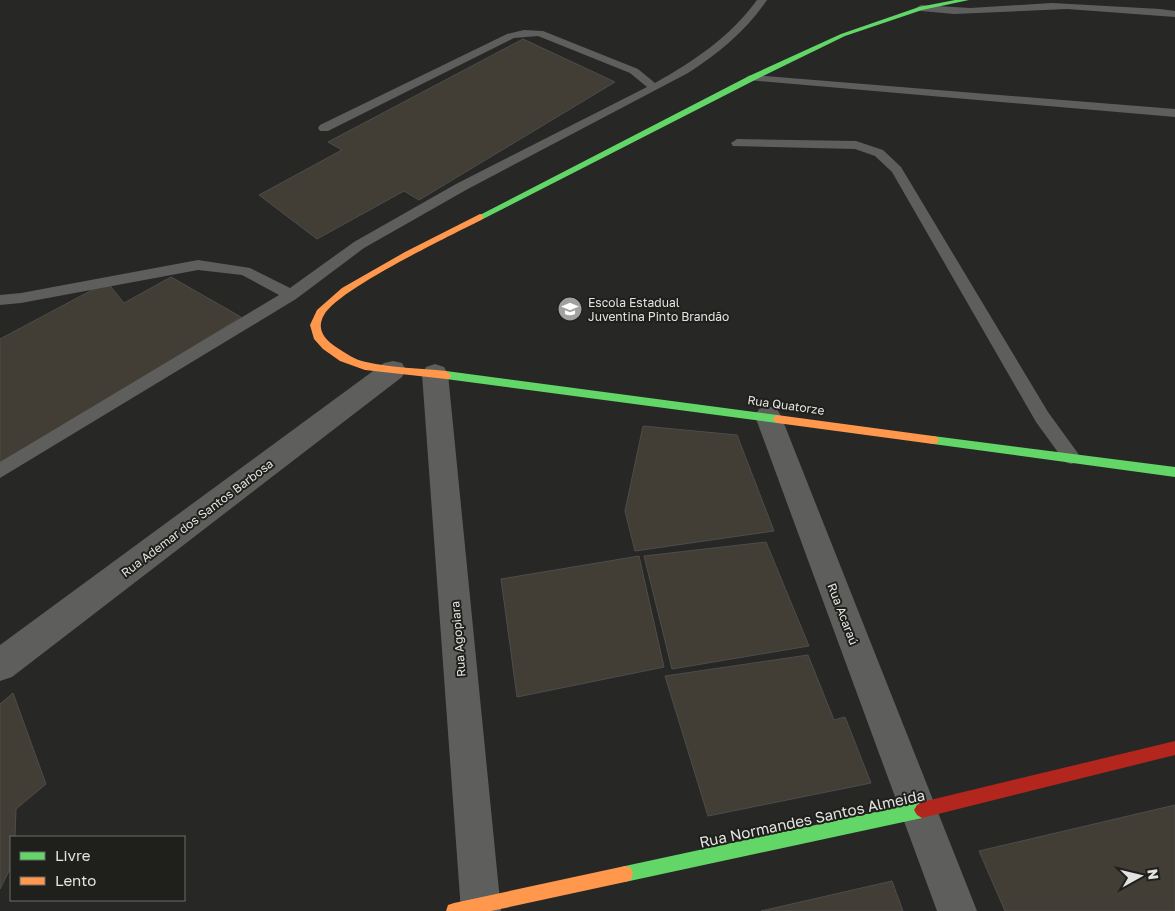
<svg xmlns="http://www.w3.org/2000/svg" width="1175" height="911" font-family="'Golos Text',sans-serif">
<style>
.building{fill:#423d35;stroke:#4d4d4c}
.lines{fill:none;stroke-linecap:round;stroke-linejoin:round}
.lane{fill:#5e5e5d;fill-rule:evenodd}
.street{fill:#5e5e5d;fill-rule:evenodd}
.fast{fill:#63d668;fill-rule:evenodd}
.slow{fill:#ff974d;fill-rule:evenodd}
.jam{fill:#b3261e;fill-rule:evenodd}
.labels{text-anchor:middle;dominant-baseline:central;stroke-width:4;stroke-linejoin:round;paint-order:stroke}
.poi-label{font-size:12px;fill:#e3e3e1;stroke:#1f1f1c;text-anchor:start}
.street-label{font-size:12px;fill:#e3e3e1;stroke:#1f1f1c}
.near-street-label{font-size:15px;fill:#e3e3e1;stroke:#1f1f1c}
</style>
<rect width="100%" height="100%" fill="#272726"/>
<!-- building -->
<g class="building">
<polygon points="523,39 615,82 419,200 404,191 317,239 259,195 342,150 328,142"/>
<polygon points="171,277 241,317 0,467 0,339 107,282 124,303"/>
<polygon points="643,426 737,435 774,531 635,551 625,511"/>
<polygon points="766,542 809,646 672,669 644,556"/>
<polygon points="639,556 664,667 517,697 501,579"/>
<polygon points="808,655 834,720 845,717 871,783 708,816 665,676"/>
<polygon points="13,693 46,784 16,809 15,837 11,837 11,867 0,889 0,704"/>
<polygon points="1175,805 1175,911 1005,911 979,851"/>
<polygon points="892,881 903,911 761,911"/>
</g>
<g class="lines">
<!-- lane -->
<g class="lane">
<path d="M757 0H767C746 31 719 53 688 73L466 190 364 248 296 299 0 478V462L279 295 242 275 198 270 21 303 0 305V295L21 293 198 260 250 268 290 288 354 242 456 184 647 87 630 73 538 36 514 38 328 131H320L318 128 320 125 507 34 524 30 543 31 638 69 655 83C694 61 730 37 757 0Z"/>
<polygon points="1052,3 1160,9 1175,11 1175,17 1067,9 954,14 921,11 916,8 921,5 970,8"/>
<polygon points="752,75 1175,109 1175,117 748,80 746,78 748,76"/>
<polygon points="737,139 856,141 883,150 901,167 1048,412 1077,452 1080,457 1077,462 1071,464 1065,462 1036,422 892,172 875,156 855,149 733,146 731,143"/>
</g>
<!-- street -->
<g class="street">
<polygon points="393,361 402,363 406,370 402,377 12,677 0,681 0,645 384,363"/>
<polygon points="435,364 444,367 448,374 501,911 461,911 422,374 426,367"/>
<polygon points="768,406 777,409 781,416 977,911 937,911 755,416 759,409"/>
</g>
<!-- fast -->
<g class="fast">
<polygon points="955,0 969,0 922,10 845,36 755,80 483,219 477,219 476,217 749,76 841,34 919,7"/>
<polygon points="446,371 777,415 782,419 777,423 446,379 441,375"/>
<polygon points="933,436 1175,467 1175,477 933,444 929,443 927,440 929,437"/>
<polygon points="922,802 927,805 930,810 927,815 922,818 625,882 619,880 617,874 619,868 625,866"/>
</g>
<!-- slow -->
<g class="slow">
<path d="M480 214 483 215V219C452 235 338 289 324 315 316 329 324 339 336 347 345 353 355 360 366 362 392 368 420 368 446 371L451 375 450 378 446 379 365 370 340 361 323 349 314 339 310 325 317 310 342 288 405 252Z"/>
<polygon points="777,415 933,436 937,437 939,440 937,443 933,444 777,423 772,419"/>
<polygon points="625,866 631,868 633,874 631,880 625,882 491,911 446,911 448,905 454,903"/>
</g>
<!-- jam -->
<polygon class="jam" points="1175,741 1175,755 922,818 917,815 914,810 917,805 922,802"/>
</g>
<!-- icons -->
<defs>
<symbol id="school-disc" viewBox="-11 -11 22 22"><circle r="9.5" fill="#a1a1a0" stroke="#1f1f1c"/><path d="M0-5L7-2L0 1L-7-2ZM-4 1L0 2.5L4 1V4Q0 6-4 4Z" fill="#fff"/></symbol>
</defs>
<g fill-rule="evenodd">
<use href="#school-disc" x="556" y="295" width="28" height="28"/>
</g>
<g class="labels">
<!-- poi labels -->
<g class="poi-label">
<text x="588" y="302">Escola Estadual<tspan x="588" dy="14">Juventina Pinto Brandão</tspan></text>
</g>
<!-- street labels -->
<g class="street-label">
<text transform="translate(786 405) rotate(8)">Rua Quatorze</text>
<text transform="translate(197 518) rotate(-37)">Rua Ademar dos Santos Barbosa</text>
<text transform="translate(843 614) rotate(69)">Rua Acaraú</text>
<text transform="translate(458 639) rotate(-95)">Rua Agopiara</text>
</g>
<!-- near-street labels -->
<g class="near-street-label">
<text transform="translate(812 818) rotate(-12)">Rua Normandes Santos Almeida</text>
</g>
</g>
<!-- legend -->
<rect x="10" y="836" width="175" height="65" fill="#1f1f1c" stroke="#6d6d6b"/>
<rect x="20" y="852" width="25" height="8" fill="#63d668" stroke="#6d6d6b"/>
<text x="55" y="861" font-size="15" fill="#e3e3e1">Livre</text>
<rect x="20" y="877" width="25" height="8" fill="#ff974d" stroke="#6d6d6b"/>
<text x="55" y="886" font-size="15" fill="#e3e3e1">Lento</text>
<!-- north arrow -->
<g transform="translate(1140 876) rotate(82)" stroke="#1f1f1c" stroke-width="4" paint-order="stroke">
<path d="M0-4L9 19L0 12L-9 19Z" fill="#e3e3e1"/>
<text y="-8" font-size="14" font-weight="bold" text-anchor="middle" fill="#e3e3e1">N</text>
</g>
</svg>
